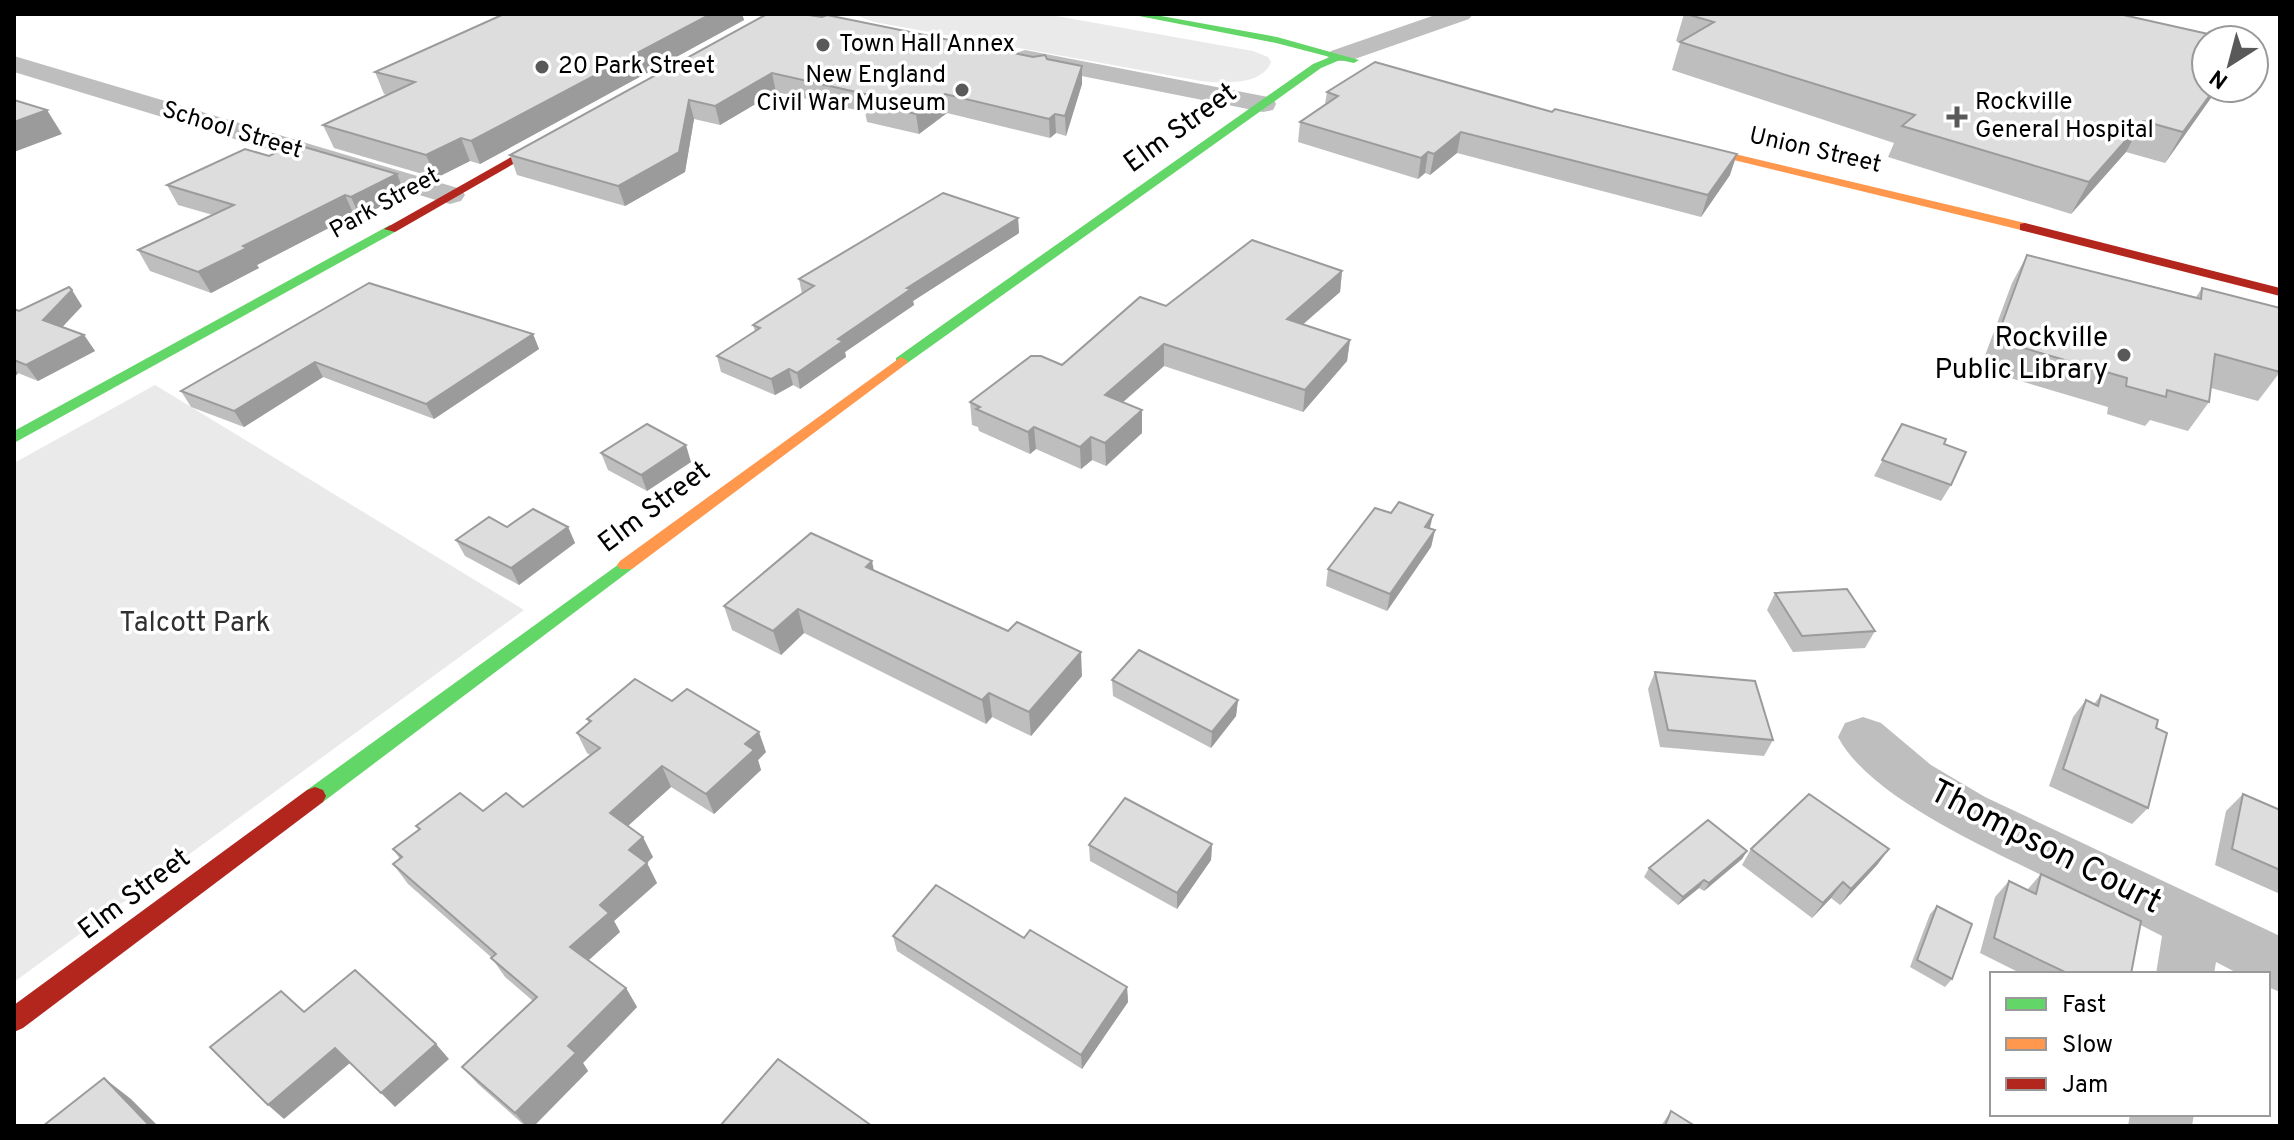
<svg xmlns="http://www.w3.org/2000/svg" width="2294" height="1140" font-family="Overpass,sans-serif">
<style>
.green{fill:#eaeaea}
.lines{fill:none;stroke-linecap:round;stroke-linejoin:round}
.street{fill:#bebebe;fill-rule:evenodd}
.fast{fill:#63d668;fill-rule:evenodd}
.slow{fill:#ff974d;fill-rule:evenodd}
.jam{fill:#b3261e;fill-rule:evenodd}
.wall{fill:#bebebe}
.shaded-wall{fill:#9b9b9b}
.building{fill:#ddd;stroke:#9b9b9b;stroke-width:2}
.poi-dot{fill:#595959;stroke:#fff;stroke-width:3}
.labels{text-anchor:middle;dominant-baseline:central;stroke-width:7;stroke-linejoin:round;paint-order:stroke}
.far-poi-label{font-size:24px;fill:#000;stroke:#fff;text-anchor:start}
.far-street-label{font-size:24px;fill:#000;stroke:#fff}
.street-label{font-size:28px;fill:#000;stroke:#fff}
.poi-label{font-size:28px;fill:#000;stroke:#fff;text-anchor:end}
.park-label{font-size:28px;fill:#303030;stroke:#fff}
.near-street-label{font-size:34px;fill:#000;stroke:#fff}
</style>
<rect width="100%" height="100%" fill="#fff"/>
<!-- green -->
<g class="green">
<path d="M853 14H1045L1253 51 1268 57 1271 62C1262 86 1223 83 1201 81L874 22Z"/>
<polygon points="155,385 524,610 14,982 14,463"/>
</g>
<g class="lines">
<!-- street -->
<g class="street">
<polygon points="1438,14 1473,14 1469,19 1349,61 1331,61 1327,56 1331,51"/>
<polygon points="1025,50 1263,96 1273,98 1276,104 1273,110 1263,112 1016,63 1012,58 1016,53"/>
<polygon points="14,56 461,189 465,195 461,201 450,204 439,201 14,72"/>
<path d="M1863 717 1881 723 1931 765 1985 797 2280 936V992L2268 987V974H2239L2216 962 2214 974H2156L2162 936C2119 914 2075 892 2031 870 1974 842 1868 794 1838 737L1845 723Z"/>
<polygon points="2130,1114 2194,1114 2192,1126 2128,1126"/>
</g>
<!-- fast -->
<g class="fast">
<polygon points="1129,14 1150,14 1277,37 1359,60 1354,63 1340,60 1321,68 906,364 896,364 896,358 948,321 1313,64 1330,57 1276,43"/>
<polygon points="390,225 395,226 395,232 14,443 14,431"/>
<polygon points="626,559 635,565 632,569 323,802 315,805 307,802 304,796 307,790"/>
</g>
<!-- slow -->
<g class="slow">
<polygon points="1676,140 2025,223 2031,227 2025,231 1672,145 1672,141"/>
<polygon points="901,357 908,361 906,364 632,569 620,569 617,565 620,561"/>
</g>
<!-- jam -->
<g class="jam">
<polygon points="559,130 569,132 395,232 384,229"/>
<polygon points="2025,223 2280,288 2280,296 2020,230 2020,224"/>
<polygon points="315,787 323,790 326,796 323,802 23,1028 14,1032 14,1005 307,790"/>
</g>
</g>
<!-- wall -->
<g class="wall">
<polygon points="504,14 742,14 744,20 480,164 470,161 436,178 334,148 323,125 387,95 384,94 375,72"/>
<polygon points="767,14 1047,59 1082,66 1082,84 1066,136 1056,133 1050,138 947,113 919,134 867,122 865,112 776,92 720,125 694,119 685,172 625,206 517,175 510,155"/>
<polygon points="1684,14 2206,88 2218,88 2165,163 2126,152 2071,214 1888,157 1894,143 1672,70 1680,43 1676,41"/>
<polygon points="1327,92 1730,175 1701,217 1457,153 1430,175 1425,173 1418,179 1298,142 1300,122 1325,104"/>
<polygon points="167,185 405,194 360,217 354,215 257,265 259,268 211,293 150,271 138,250 213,215 178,205"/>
<polygon points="1018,218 1019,233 913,301 914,305 845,352 846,357 800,389 793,385 775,395 721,372 717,356 755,331 753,325 802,294 799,279"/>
<polygon points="2027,255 2196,297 2202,288 2280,372 2258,401 2211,388 2209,402 2188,431 2150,420 2145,426 2107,414 2108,407 1980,369 2012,283"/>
<polygon points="1342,271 1340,292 1303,324 1350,340 1347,361 1303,412 1164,366 1123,402 1142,433 1106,466 1092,460 1081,469 1036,449 1030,454 979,431 978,427 972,425 970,402 1062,365 1166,306"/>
<polygon points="369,283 533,334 539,349 434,419 323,377 244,427 191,407 181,391"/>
<polygon points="82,306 62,327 84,335 95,351 38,381 18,373 14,378 14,309 19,311"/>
<polygon points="1902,424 1951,485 1941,501 1874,476"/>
<polygon points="601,453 691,462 647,491 608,470"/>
<polygon points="568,527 575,543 519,585 465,556 456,540"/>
<polygon points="1430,529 1435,530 1431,547 1387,611 1326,586 1328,569"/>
<polygon points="874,570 1082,676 1031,736 992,717 986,724 804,633 781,655 732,630 724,606"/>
<polygon points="1775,593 1875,631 1865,648 1793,652 1767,610"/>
<polygon points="1655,672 1773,740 1764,756 1660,747 1648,689"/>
<polygon points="1112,680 1238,700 1236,716 1211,748 1113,696"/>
<polygon points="2101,695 2156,728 2148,808 2132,824 2049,786 2073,717 2086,700 2094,704"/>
<polygon points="672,701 766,752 758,760 761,770 714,814 671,787 628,826 653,857 647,863 657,883 614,921 620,932 589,960 626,988 637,1007 583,1063 588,1071 534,1126 525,1126 478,1084 462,1067 533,1001 505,977 491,957 408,884 393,864 400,859 393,849 419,830 416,826 483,811 523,807 590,755 587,753 577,733 589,723 587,719"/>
<polygon points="2243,794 2280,810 2280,894 2215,865 2226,811"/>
<polygon points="1212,844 1211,860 1177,909 1090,861 1089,845"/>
<polygon points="1751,849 1889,849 1877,865 1840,905 1831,898 1812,918 1742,865"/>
<polygon points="1747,851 1742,859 1704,891 1699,888 1678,905 1644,877 1649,868"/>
<polygon points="2041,874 2131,974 2022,974 1980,953 1995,897 2009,881 2027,890"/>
<polygon points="1937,906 1952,979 1945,987 1910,967 1930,914"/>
<polygon points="893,936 1127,987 1128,1002 1082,1069 897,951"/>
<polygon points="1671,1111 1695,1126 1661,1126"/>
</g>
<!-- shaded-wall -->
<g class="shaded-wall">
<polygon points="711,14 742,14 744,20 480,164 471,141"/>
<polygon points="1082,66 1082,84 1066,136 1065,116"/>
<polygon points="772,73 776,92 720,125 715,106"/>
<polygon points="2215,88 2218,88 2165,163 2183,132"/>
<polygon points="945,94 947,113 919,134 916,114"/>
<polygon points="689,100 694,119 685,172 625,206 618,186"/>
<polygon points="47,110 62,134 14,152 14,122"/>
<polygon points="1055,114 1056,133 1050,138 1049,119"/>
<polygon points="2143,121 2126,152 2071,214 2089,182"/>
<polygon points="1461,132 1457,153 1430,175 1434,154"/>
<polygon points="461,138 470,161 436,178 426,155"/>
<polygon points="1428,152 1425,173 1418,179 1421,158"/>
<polygon points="1737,154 1730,175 1701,217 1708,195"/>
<polygon points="397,174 405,194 360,217 351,197"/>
<polygon points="345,195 354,215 257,265 259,268 211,293 198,272 243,246"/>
<polygon points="1018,218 1019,233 913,301 914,305 845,352 846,357 800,389 797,373 838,339 907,288"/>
<polygon points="1342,271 1340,292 1285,340 1287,319"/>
<polygon points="72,290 82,306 54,336 43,320"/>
<polygon points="533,334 539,349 434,419 426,404"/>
<polygon points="84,335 95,351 38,381 26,365"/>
<polygon points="1350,340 1347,361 1303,412 1305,390"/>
<polygon points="1164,344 1164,366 1106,417 1105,395"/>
<polygon points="315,362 323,377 244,427 234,411"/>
<polygon points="14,368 18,373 14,378"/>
<polygon points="789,369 793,385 775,395 771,379"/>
<polygon points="1142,410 1142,433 1106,466 1105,443"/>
<polygon points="1034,427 1036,449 1030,454 1028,432"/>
<polygon points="1091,437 1092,460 1081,469 1080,447"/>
<polygon points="686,445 691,462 647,491 641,475"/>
<polygon points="1433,515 1429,532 1425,527"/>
<polygon points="568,527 575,543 519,585 511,568"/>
<polygon points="1435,530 1431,547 1387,611 1390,594"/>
<polygon points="872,561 877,585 866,567"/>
<polygon points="798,609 804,633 781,655 773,631"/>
<polygon points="1081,652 1082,676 1031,736 1029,712"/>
<polygon points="989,693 992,717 986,724 982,700"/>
<polygon points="1238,700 1236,716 1211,748 1212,732"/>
<polygon points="759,732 766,752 758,760 761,770 714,814 706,794 745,744"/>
<polygon points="662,766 671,787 620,833 610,813"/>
<polygon points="643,837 653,857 639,870 629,850"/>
<polygon points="1212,844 1211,860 1177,909 1177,893"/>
<polygon points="1889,849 1877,865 1840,905 1851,889"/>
<polygon points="1747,851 1742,859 1704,891 1709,883"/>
<polygon points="647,863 657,883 614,921 620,932 582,966 570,947 600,905"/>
<polygon points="1704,880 1699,888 1678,905 1683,897"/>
<polygon points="1843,882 1831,898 1812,918 1823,903"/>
<polygon points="1127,987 1128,1002 1082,1069 1081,1055"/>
<polygon points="626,988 637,1007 583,1063 588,1071 534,1126 526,1126 515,1113 568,1046"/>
<polygon points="436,1044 449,1059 395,1107 381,1093"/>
<polygon points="335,1048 350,1063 284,1119 268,1105"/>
<polygon points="104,1078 131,1099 158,1126 150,1126"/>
</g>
<!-- building -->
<g class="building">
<polygon points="504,14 711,14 471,141 461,138 426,155 323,125 415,82 375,72"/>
<polygon points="767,14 802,14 822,17 827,15 1033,57 1045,55 1047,59 1082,66 1065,116 1055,114 1049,119 945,94 916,114 864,102 874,96 772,73 715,106 689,100 679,152 618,186 510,155"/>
<polygon points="1686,14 2119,14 2235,40 2206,40 2206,88 2215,88 2183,132 2143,121 2089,182 1902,126 1915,115 1680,42 1714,22"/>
<polygon points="1375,62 1552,112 1555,109 1737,154 1708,195 1461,132 1434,154 1428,152 1421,158 1300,122 1338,96 1327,92"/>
<polygon points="14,100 47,110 14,122"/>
<polygon points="294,144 397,174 351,197 345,195 243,246 247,248 198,272 138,250 234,205 167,185 245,149 269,156"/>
<polygon points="943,193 1018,218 907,288 911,289 838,339 843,341 797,373 789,369 771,379 717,356 760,328 753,325 814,286 799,279"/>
<polygon points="1252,240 1342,271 1287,319 1350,340 1305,390 1164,344 1105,395 1142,410 1105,443 1091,437 1080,447 1034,427 1028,432 976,409 980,407 970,402 1031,356 1041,356 1062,365 1140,297 1166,306"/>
<polygon points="2027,255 2201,299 2202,288 2280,308 2280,372 2215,354 2209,402 2167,390 2166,397 2126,386 2127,378 1996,340"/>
<polygon points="369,283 533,334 426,404 315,362 234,411 181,391"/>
<polygon points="69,287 72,290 43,320 84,335 26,365 14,360 14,309 19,311"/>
<polygon points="647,424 686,445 641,475 601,453"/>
<polygon points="1902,424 1946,439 1944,444 1966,452 1951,485 1882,460"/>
<polygon points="1399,502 1433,515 1425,527 1435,530 1390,594 1328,569 1375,508 1391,513"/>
<polygon points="533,509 568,527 511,568 456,540 489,517 507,527"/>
<polygon points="811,533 872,561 866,567 1008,631 1017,622 1081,652 1029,712 989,693 982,700 798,609 773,631 724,606"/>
<polygon points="1847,589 1875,631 1802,636 1775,593"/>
<polygon points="1139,650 1238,700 1212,732 1112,680"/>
<polygon points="1655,672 1755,681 1773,740 1668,730"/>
<polygon points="635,679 672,701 687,689 759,732 745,744 754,750 706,794 662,766 610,813 643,837 629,850 647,863 600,905 609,913 570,947 626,988 568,1046 576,1053 515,1113 462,1067 537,997 491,958 496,954 393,864 402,857 393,849 420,829 416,826 460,793 483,811 506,793 523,807 600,748 577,733 591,721 587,719"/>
<polygon points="2101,695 2158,720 2156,728 2167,733 2148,808 2063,769 2086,700 2098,706"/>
<polygon points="1809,794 1889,849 1851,889 1843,882 1823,903 1751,849"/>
<polygon points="2243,794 2280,810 2280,870 2232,849"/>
<polygon points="1125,798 1212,844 1177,893 1089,845"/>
<polygon points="1708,820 1747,851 1709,883 1704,880 1683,897 1649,868"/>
<polygon points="2041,874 2141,921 2131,974 2069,974 1994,938 2009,881 2036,894"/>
<polygon points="936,885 1024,938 1030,930 1127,987 1081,1055 893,936"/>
<polygon points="1937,906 1972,924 1952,979 1917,960"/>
<polygon points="355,970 436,1044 381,1093 335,1048 268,1105 210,1047 281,991 304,1012"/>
<polygon points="778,1059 872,1126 720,1126"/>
<polygon points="104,1078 150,1126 43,1126"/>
<polygon points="1671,1111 1695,1126 1665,1126"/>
</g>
<!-- markers -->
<g class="poi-dot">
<circle cx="823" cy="45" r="8"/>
<circle cx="542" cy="67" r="8"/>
<circle cx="962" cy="90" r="8"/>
<path d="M1953 105h8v8h8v8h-8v8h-8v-8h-8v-8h8z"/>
<circle cx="2124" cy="355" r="8"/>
</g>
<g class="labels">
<!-- far-poi labels -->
<g class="far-poi-label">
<text x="839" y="45">Town Hall Annex</text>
<text x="558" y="67">20 Park Street</text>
<text x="946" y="76" text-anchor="end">New England<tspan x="946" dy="28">Civil War Museum</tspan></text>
<text x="1975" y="103">Rockville<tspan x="1975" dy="28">General Hospital</tspan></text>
</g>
<!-- far-street labels -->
<g class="far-street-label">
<text transform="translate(232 131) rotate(17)">School Street</text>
<text transform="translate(1815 151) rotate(13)">Union Street</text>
<text transform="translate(385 204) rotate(-29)">Park Street</text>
</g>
<!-- street labels -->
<g class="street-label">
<text transform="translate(1181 129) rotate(-36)">Elm Street</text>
<text transform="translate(655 508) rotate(-37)">Elm Street</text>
<text transform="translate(135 895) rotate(-37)">Elm Street</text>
</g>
<!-- poi labels -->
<g class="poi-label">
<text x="2108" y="339">Rockville<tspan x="2108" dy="32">Public Library</tspan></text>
</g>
<!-- park labels -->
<g class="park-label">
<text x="195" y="624">Talcott Park</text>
</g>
<!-- near-street labels -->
<g class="near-street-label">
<text transform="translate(2045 848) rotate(27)">Thompson Court</text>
</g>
</g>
<!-- border -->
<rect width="2294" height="1140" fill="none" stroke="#000000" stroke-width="32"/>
<!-- legend -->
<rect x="1990" y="972" width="280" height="144" fill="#ffffff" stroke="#999999" stroke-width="2"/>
<rect x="2006" y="998" width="40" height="12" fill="#63d668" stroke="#999999" stroke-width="2"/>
<text x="2062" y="1012" font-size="24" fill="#000000">Fast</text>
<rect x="2006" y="1038" width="40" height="12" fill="#ff974d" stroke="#999999" stroke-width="2"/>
<text x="2062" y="1052" font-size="24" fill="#000000">Slow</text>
<rect x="2006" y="1078" width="40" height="12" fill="#b3261e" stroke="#999999" stroke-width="2"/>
<text x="2062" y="1092" font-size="24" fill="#000000">Jam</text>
<!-- north arrow -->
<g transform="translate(2230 64) rotate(216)"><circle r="38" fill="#ffffff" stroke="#999999" stroke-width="2"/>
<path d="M0-6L14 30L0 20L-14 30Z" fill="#595959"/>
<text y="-12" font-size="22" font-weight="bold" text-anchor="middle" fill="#000000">N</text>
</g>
</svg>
